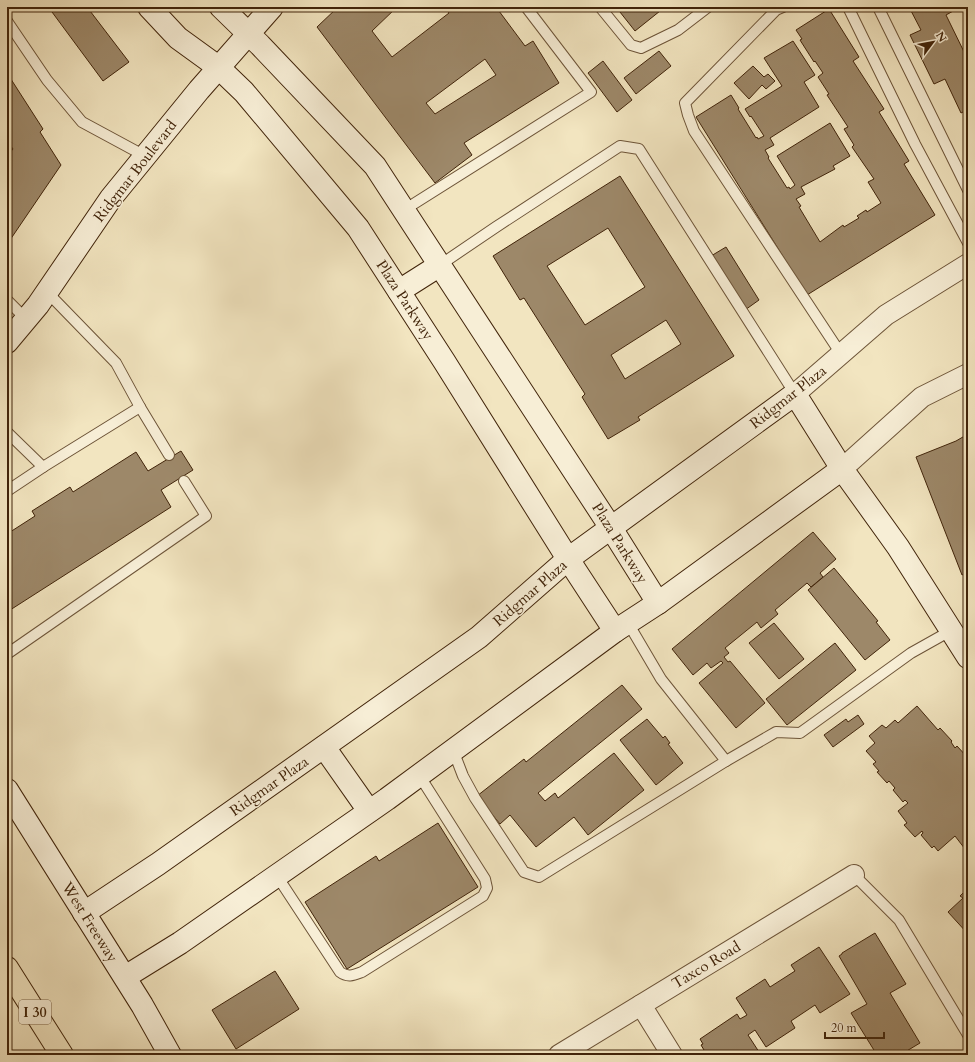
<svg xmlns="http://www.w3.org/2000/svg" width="975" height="1062" font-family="Cardo,serif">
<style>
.building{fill:#9d8869;stroke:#41240a;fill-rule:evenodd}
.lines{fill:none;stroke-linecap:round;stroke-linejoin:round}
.lane-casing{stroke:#6d5438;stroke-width:12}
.street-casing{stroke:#6d5438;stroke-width:22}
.secondary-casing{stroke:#41240a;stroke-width:24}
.highway-casing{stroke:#41240a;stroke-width:24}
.lane{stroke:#f7eed6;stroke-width:10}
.street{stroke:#f7eed6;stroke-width:20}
.secondary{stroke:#f7eed6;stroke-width:22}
.highway{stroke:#f2e5c0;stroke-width:22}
.labels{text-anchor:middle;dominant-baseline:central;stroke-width:3;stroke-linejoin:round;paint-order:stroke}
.shield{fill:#f7eed6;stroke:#786147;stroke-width:1}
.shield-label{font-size:14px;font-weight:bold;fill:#41240a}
.street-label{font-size:15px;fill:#41240a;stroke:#f7eed6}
</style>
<rect width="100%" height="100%" fill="#f2e5c0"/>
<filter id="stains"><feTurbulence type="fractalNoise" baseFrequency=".005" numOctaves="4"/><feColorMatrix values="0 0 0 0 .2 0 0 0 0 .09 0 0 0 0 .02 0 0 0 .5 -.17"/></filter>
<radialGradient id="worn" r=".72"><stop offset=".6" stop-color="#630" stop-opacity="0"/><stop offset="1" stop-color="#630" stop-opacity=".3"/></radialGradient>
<!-- building -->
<g class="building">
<polygon points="59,7 87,7 129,62 103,81 52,12"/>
<path d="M338 7H397L372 31 392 57 449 13 445 7H496L525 46 533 41 559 83 464 143 472 155 435 183 317 27ZM485 59 496 75 435 114 426 103Z"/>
<polygon points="616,7 665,7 635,31"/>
<polygon points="909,7 953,7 955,10 946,15 968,60 968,117 965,111 961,113 945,79 934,84 910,35 921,30"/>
<polygon points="829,9 859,57 853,61 884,109 879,112 909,161 904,164 935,215 807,295 696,117 731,95 739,108 738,109 756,138 757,137 758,139 764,136 751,116 750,117 745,109 782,86 764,58 793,41 815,75 804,82 819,107 770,138 774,145 765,150 769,157 768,158 787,188 789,187 790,189 795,185 777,156 830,123 850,156 833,166 835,169 801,187 805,194 796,199 801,206 799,207 820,242 843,225 844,227 859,218 857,216 866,210 867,212 881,203 868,182 874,179 852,147 854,145 844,129 848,127 827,95 829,94 818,77 823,73 815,61 814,62 800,40 802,39 796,30"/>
<polygon points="659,51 671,66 636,94 624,78"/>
<polygon points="603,61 632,100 617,112 588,73"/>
<polygon points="753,66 764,77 768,74 775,81 766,89 762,85 749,99 734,83"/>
<polygon points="7,73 43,129 40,132 61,165 10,240 7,238 7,156 13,149 7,141"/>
<path d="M620 176 734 356 638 417 640 420 608 439 582 397 585 394 524 298 520 300 493 256ZM608 228 645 287 585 325 547 266ZM666 320 681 344 625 379 611 355Z"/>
<polygon points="726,247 759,300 745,310 711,256"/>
<polygon points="968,434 968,572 962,575 916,457 956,441"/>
<polygon points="181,451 193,470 161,490 171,507 7,612 7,534 35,516 32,511 70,487 73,492 136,452 148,471"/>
<polygon points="813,532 836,559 820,573 823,577 811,587 807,583 775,610 778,614 761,628 757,622 725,648 729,653 724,657 728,662 730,661 765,703 736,728 699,683 723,663 721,661 711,668 707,663 693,675 672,649"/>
<polygon points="834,568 878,621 876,622 890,640 865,660 808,590"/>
<polygon points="774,623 804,659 779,679 749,643"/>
<polygon points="835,643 856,670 787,725 766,699"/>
<polygon points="622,685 642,709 538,793 545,801 555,793 558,798 614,753 644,790 588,835 574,817 536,847 510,815 500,824 477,796 524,759 526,762"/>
<polygon points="917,706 938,730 940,728 952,741 951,742 955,748 957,746 968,758 968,846 965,849 955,836 938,851 934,846 932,848 921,835 923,833 922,831 915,837 904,825 907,823 898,811 908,803 905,800 903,802 893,790 895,788 889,781 887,783 877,772 879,771 873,764 876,762 866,751 875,743 869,736 882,725 886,728 895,720 898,723"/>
<polygon points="858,715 864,724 833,747 824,735 846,719 848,722"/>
<polygon points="647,719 663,738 665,736 670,743 668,744 683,763 656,785 620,740"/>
<polygon points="438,823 478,887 347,969 305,902 376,856 379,861"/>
<polygon points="968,888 968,934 948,912 963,898 960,896"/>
<polygon points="875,933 906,984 890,993 920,1043 900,1055 877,1055 851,1013 867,1004 839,956 842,954 842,953"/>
<polygon points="819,947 850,994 820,1013 815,1005 791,1021 795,1028 766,1047 755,1030 748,1035 761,1055 707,1055 701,1045 703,1044 700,1039 737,1014 740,1019 747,1015 736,998 765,979 770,987 795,971 791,965"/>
<polygon points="275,971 299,1009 236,1049 212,1010"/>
</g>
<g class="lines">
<defs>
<g id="lane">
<polyline points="600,7 631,45 641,48 678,30 708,7"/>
<polyline points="783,7 776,10 685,103 688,115 694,131 841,354"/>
<polyline points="848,7 915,144 968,243"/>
<polyline points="878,7 968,190"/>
<polyline points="7,21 47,80 82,122 145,156"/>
<polyline points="404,210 591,92 526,7"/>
<polyline points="440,265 496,227 620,146 639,149 795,394"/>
<polyline points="47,292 116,363 140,407 169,455"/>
<polyline points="7,300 26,319"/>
<polyline points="7,432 43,467 7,491"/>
<polyline points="43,467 140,407"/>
<polyline points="628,623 661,679 726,761 776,732 800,733 911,653 952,630"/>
<polyline points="7,654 206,516 184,481"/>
<polyline points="453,750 463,776 475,798 524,872 539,877 726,761"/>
<polyline points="854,875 899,920 968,1035"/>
<path d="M277 876 340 972C348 978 354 975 362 972L483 896 487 888 485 879 419 775"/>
</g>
<g id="street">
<polyline points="795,394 886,315 968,264"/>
<polyline points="842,469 922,397 968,374"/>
<polyline points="641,1005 672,1055"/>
<polyline points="559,1055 854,875"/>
</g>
<g id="secondary">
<polyline points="149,7 178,38 218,67 244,92 358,228 444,361 568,559 615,631"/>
<polyline points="221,7 260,45 375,166 611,528 658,603"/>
<polyline points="399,291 440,265"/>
<polyline points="7,342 38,305 111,198 199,90 272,7"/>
<polyline points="324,747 369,811"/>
<polyline points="7,790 142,1005 170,1055"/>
<polyline points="84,913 158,864 479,637 568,559 795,394 842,469 898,547 968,657"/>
<polyline points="125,977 180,943 387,799 615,631 658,603 842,469"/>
</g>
<polyline id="highway" points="7,968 62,1055"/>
</defs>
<!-- lane casing -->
<use href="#lane" class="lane-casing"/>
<!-- street casing -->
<use href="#street" class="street-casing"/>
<!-- secondary casing -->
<use href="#secondary" class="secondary-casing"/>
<!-- highway casing -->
<use href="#highway" class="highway-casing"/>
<!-- lane -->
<use href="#lane" class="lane"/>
<!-- street -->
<use href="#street" class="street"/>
<!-- secondary -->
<use href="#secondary" class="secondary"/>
<!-- highway -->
<use href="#highway" class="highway"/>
</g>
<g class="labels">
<!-- shield labels -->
<rect class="shield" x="19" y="1000" width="32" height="24" rx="3"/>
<g class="shield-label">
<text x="35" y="1012">I 30</text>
</g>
<!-- street labels -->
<g class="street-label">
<text transform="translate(135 171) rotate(-52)">Ridgmar Boulevard</text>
<text transform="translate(405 300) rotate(57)">Plaza Parkway</text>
<text transform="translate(788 397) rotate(-38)">Ridgmar Plaza</text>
<text transform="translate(620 543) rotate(58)">Plaza Parkway</text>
<text transform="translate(530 593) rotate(-41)">Ridgmar Plaza</text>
<text transform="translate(269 786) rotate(-35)">Ridgmar Plaza</text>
<text transform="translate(90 922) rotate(58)">West Freeway</text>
<text transform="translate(706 965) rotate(-31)">Taxco Road</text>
</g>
</g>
<!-- margin -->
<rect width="975" height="1062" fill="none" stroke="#f2e5c0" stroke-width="24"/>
<rect x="8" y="8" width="959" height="1046" fill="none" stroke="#41240a" stroke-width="2"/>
<rect x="12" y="12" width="951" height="1038" fill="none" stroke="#41240a"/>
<!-- north arrow -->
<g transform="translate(933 42) rotate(58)" stroke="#f7eed6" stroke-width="3" paint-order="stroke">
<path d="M0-3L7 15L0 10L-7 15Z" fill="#41240a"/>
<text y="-6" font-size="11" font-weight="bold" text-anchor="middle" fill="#41240a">N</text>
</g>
<!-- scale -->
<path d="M825 1032v6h59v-6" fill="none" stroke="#41240a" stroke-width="2"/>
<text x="831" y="1032" font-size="12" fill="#41240a" stroke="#f7eed6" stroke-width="3" paint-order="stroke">20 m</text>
<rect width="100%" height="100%" filter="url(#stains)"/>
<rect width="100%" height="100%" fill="url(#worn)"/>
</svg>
